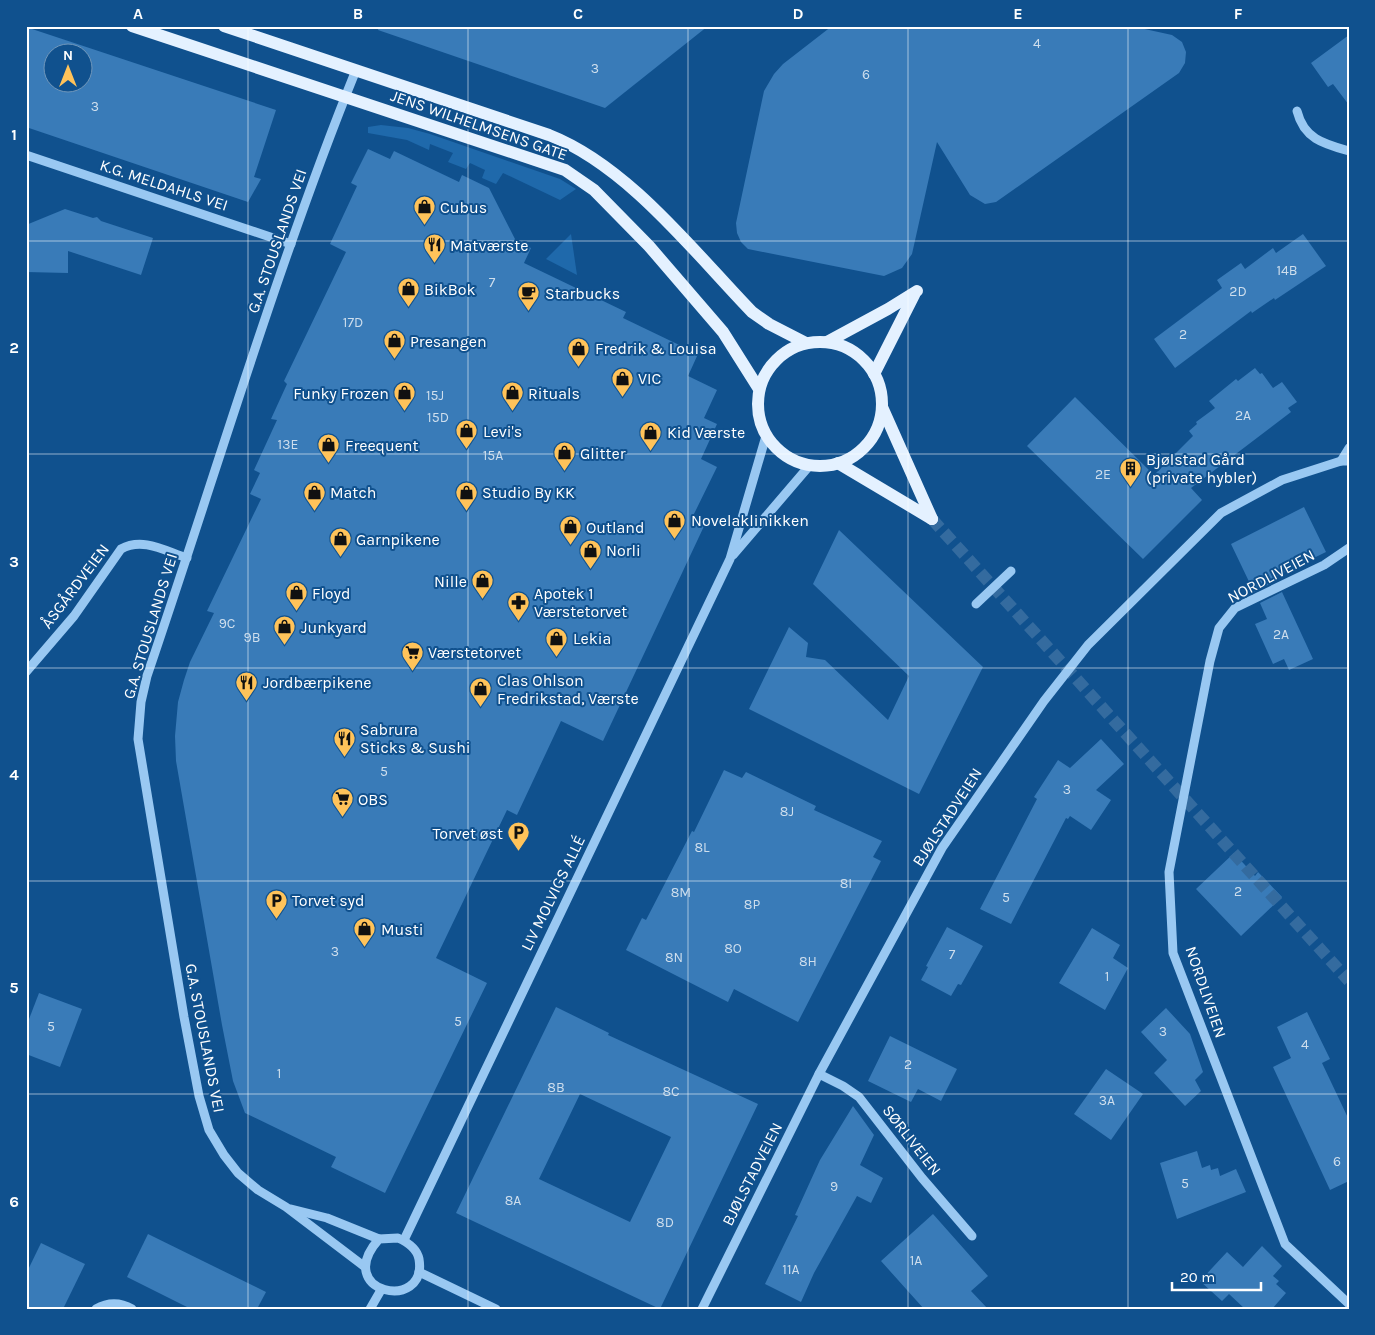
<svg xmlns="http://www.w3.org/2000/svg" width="1375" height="1335" font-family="Karla,sans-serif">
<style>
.green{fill:#1f69ab}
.building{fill:#397bb8;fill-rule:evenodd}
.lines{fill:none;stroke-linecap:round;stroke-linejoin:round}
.major-tunnel{stroke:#346b9f;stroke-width:12;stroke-dasharray:12 6;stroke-linecap:butt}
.minor{stroke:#99c8f2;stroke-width:9}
.major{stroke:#e4f1ff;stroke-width:12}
.grid{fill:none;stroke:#fff;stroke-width:1;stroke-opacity:0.55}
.labels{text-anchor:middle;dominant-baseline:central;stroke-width:4;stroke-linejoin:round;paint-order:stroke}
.number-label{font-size:14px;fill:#cedeed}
.street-label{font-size:16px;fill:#fff;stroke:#10518e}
.poi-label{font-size:16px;fill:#fff;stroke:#10518e;text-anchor:start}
.neatline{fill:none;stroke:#fff;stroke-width:2}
.grid-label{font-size:16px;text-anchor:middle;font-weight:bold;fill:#fff}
</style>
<rect width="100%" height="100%" fill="#10518e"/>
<!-- green -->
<g class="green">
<polygon points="381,125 408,128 430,134 560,179 576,189 560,200 503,173 496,184 482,178 485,170 470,163 466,169 448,162 453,153 430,144 429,150 407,140 368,133 368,127"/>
<polygon points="571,234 577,275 546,259"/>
</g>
<!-- building -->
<g class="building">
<polygon points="379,26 708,26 605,108 378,30"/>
<polygon points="832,26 1131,26 1172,35 1182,42 1186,52 1185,63 1179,73 996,202 985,204 970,195 937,142 912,254 902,268 884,276 748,249 741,242 737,233 736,223 764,91 774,74 783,64"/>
<path d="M26 27 276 110 254 177 261 179 248 202 26 127ZM52 52H82V82H52Z"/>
<polygon points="1349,35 1349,105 1333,84 1328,87 1311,63"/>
<polygon points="368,149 390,159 394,151 459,182 462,175 489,188 516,241 531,248 524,263 626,312 623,318 698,354 688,376 717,390 704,418 717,424 701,459 717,467 693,516 706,522 603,741 561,721 517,815 507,810 436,958 487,983 385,1193 331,1167 336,1157 245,1113 233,1081 222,1025 176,761 175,736 178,702 184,680 190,662 214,613 207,611 261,499 250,494 260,473 254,470 277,420 271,419 287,384 284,381 346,252 330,244 357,186 351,183"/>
<polygon points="65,209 93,218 97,217 101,221 153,238 141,275 68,251 68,273 26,272 26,225"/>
<polygon points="1303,234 1326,266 1275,300 1274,298 1252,313 1251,311 1175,368 1154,339 1222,288 1217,280 1241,263 1245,269 1273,248 1276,253"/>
<polygon points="1255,368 1260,374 1262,373 1273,388 1282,382 1297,402 1288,408 1291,412 1191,488 1202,500 1143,559 1027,446 1075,397 1154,475 1193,436 1189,431 1197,424 1196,422 1215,408 1209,401 1236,379 1238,381"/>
<polygon points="1304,507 1326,552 1275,577 1276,581 1254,592 1231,544"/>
<polygon points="839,530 983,667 919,794 749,709 789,627 808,643 806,657 825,660 888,720 909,676 813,584"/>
<polygon points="1282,592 1313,659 1289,670 1284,659 1273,664 1255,624 1267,619 1260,603"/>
<polygon points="1101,739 1124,764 1096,790 1111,800 1091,830 1070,816 1068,819 1066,818 1011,924 980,909 1037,799 1034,797 1058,760 1070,768"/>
<polygon points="724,770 742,778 746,772 816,806 814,810 882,841 873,857 881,861 798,1022 734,989 728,1002 626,950 642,918 646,920 692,831 694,832"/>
<polygon points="1234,853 1255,876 1258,872 1282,897 1241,936 1196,889"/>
<polygon points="947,927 983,946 961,985 958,984 951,996 921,980 928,967 926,966"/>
<polygon points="1092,928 1120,945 1113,958 1128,968 1105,1010 1059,983"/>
<polygon points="39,993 82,1009 60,1067 26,1054 26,1027"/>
<path d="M556 1007 609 1033 608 1035 758 1104 660 1309 456 1213ZM580 1094 671 1137 630 1222 539 1179Z"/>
<polygon points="1166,1008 1190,1034 1203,1072 1195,1080 1201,1091 1185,1106 1154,1073 1167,1060 1141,1032"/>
<polygon points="1307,1012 1330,1059 1322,1063 1349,1120 1349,1181 1330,1190 1273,1067 1291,1058 1277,1027"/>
<polygon points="890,1036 957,1069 941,1101 918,1089 911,1102 868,1081"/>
<polygon points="1106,1069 1143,1094 1111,1140 1074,1114"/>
<polygon points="853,1106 874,1135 860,1165 883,1178 871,1203 857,1196 814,1273 801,1302 765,1284 798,1216 795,1215 820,1160"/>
<polygon points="1197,1151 1202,1168 1210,1165 1211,1170 1218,1168 1220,1176 1236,1169 1246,1192 1177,1219 1160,1163"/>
<polygon points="933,1214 988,1276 971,1291 988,1309 924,1309 881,1261"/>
<polygon points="148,1234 266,1292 257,1309 191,1309 127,1277"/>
<polygon points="41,1243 85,1264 63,1309 26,1309 26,1274"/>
<polygon points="1262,1246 1282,1266 1273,1276 1279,1281 1276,1284 1286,1293 1272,1309 1245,1309 1229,1294 1222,1301 1200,1281 1227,1252 1243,1267"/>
</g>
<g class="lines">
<!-- major-tunnel -->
<polyline class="major-tunnel" points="932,519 1349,981"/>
<!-- minor -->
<g class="minor">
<path d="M356 70C276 268 216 474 147 676L141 702 138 739 184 1017 199 1096 209 1130 224 1155 238 1173 258 1190 286 1207 365 1267"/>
<path d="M1297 111C1304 139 1324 144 1349 151"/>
<polyline points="26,155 291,244"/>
<polyline points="1341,461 1349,448"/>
<polyline points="1349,548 1324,565 1235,608 1219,628 1210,661 1169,872 1173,953 1285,1244 1349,1304"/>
<polyline points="733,555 810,465"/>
<polyline points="976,604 1011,571"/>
<path d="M26 672 74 616 121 549C143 537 165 551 187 558"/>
<polyline points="819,1074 843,1086 859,1097 922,1178 972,1236"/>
<polyline points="291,1209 327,1218 379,1239"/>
<path d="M398 1238C407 1242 417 1249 419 1259 428 1313 331 1293 379 1239Z"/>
<polyline points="404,1240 730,559 766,436"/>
<polyline points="419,1272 496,1309"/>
<path d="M96 1309C108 1302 120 1302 132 1309"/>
<polyline points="370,1309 381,1290"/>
<polyline points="702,1309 819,1074 942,848 1044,701 1088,645 1221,513 1282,480 1341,461 1349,461"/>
</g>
<!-- major -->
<g class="major">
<polyline points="132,26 565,170 594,190 649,246 723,332 759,389"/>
<path d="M224 26 549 135C628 166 694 252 752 312L769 324 806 343"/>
<polyline points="827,342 888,309 917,291"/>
<circle cx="820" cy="404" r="62"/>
<polyline points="874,374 914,295"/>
<polyline points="882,407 932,519"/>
<polyline points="838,463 932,519"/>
</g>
</g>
<!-- grid -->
<path class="grid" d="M248 26V1309M468 26V1309M688 26V1309M908 26V1309M1128 26V1309M26 241H1349M26 454H1349M26 668H1349M26 881H1349M26 1094H1349"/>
<!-- icons -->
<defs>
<symbol id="shop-pin" viewBox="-11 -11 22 30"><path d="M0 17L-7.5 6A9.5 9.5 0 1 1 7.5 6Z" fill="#ffc35a" stroke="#10518e"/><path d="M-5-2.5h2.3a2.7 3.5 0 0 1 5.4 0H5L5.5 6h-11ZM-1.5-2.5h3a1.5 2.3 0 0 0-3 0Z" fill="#111"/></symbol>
<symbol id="restaurant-pin" viewBox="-11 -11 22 30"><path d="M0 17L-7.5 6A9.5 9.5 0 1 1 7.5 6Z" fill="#ffc35a" stroke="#10518e"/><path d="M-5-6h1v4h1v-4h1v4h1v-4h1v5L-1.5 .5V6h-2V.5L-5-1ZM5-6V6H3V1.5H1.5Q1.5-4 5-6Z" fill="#111"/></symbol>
<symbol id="cafe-pin" viewBox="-11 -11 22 30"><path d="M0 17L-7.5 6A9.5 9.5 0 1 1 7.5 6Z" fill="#ffc35a" stroke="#10518e"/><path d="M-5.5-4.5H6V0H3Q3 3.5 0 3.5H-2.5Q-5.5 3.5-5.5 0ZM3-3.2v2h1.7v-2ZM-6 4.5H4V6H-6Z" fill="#111"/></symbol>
<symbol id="building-pin" viewBox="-11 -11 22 30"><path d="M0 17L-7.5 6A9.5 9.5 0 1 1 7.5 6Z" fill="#ffc35a" stroke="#10518e"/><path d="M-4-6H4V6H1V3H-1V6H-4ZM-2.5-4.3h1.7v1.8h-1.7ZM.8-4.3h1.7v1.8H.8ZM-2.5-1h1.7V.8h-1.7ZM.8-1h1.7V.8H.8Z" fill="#111"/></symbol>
<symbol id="pharmacy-pin" viewBox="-11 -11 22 30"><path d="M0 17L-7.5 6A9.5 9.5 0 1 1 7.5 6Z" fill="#ffc35a" stroke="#10518e"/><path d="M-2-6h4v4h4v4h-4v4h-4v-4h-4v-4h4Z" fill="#111"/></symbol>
<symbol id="supermarket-pin" viewBox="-11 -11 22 30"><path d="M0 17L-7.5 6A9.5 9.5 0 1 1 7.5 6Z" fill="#ffc35a" stroke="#10518e"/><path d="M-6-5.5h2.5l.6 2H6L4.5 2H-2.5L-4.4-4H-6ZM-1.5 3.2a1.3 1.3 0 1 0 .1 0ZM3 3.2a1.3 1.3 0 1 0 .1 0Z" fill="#111"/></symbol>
<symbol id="parking-pin" viewBox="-11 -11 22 30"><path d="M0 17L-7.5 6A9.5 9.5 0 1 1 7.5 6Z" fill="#ffc35a" stroke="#10518e"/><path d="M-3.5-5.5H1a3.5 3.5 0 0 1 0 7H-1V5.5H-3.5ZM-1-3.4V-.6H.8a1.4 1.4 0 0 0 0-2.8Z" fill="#111"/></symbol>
</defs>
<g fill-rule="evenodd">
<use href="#shop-pin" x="412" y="194" width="25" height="34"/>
<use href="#restaurant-pin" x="422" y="232" width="25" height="34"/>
<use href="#shop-pin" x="396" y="276" width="25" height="34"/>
<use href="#cafe-pin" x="516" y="280" width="25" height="34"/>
<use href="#shop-pin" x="382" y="328" width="25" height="34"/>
<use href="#shop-pin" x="566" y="336" width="25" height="34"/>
<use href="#shop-pin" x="610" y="366" width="25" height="34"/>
<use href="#shop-pin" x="392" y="380" width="25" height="34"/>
<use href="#shop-pin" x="500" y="380" width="25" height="34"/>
<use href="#shop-pin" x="454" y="418" width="25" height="34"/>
<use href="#shop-pin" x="638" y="420" width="25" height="34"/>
<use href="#shop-pin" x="316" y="432" width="25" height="34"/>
<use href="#shop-pin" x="552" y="440" width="25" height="34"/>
<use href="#building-pin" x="1118" y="456" width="25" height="34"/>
<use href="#shop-pin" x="302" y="480" width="25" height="34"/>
<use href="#shop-pin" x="454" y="480" width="25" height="34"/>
<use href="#shop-pin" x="662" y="508" width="25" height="34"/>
<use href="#shop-pin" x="558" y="514" width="25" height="34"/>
<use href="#shop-pin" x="328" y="526" width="25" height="34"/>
<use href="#shop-pin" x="578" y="538" width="25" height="34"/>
<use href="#shop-pin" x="470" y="568" width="25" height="34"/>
<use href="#shop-pin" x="284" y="580" width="25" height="34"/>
<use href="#pharmacy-pin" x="506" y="590" width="25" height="34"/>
<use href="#shop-pin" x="272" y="614" width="25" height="34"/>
<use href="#shop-pin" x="544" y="626" width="25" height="34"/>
<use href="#supermarket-pin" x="400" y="640" width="25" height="34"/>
<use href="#restaurant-pin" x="234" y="670" width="25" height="34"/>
<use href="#shop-pin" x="468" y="676" width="25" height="34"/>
<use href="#restaurant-pin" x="332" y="726" width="25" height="34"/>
<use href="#supermarket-pin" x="330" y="786" width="25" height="34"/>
<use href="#parking-pin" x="506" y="820" width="25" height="34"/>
<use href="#parking-pin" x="264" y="888" width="25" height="34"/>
<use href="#shop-pin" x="352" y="916" width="25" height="34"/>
</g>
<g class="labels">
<!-- number labels -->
<g class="number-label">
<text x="1037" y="43">4</text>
<text x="595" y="68">3</text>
<text x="866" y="74">6</text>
<text x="95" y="106">3</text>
<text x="1287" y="270">14B</text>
<text x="492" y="282">7</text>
<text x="1238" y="291">2D</text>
<text x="353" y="322">17D</text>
<text x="1183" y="334">2</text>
<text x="435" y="395">15J</text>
<text x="1243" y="415">2A</text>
<text x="438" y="417">15D</text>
<text x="288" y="444">13E</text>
<text x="493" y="455">15A</text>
<text x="1103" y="474">2E</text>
<text x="227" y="623">9C</text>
<text x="1281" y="634">2A</text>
<text x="252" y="637">9B</text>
<text x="384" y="771">5</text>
<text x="1067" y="789">3</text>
<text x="787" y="811">8J</text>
<text x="702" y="847">8L</text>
<text x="846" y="883">8I</text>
<text x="1238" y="891">2</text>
<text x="681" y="892">8M</text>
<text x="1006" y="897">5</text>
<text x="752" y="904">8P</text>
<text x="733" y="948">8O</text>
<text x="335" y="951">3</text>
<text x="952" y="954">7</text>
<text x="674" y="957">8N</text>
<text x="808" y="961">8H</text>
<text x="1107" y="976">1</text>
<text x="458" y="1021">5</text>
<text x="51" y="1026">5</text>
<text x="1163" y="1031">3</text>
<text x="1305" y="1044">4</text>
<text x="908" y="1064">2</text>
<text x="279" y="1073">1</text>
<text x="556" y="1087">8B</text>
<text x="671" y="1091">8C</text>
<text x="1107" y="1100">3A</text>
<text x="1337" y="1161">6</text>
<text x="1185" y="1183">5</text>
<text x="834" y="1186">9</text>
<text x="513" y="1200">8A</text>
<text x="665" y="1222">8D</text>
<text x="916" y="1260">1A</text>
<text x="791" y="1269">11A</text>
</g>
<!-- street labels -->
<g class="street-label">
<text transform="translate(479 125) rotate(19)">JENS WILHELMSENS GATE</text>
<text transform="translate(164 185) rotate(18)">K.G. MELDAHLS VEI</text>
<text transform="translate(277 241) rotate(-71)">G.A. STOUSLANDS VEI</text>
<text transform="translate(1271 576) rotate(-28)">NORDLIVEIEN</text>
<text transform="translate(75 586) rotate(-53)">ÅSGÅRDVEIEN</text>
<text transform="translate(150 626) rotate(-73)">G.A. STOUSLANDS VEI</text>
<text transform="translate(947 817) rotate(-57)">BJØLSTADVEIEN</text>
<text transform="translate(553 893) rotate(-64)">LIV MOLVIGS ALLÉ</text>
<text transform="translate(1206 992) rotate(71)">NORDLIVEIEN</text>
<text transform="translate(205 1038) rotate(79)">G.A. STOUSLANDS VEI</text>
<text transform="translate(912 1140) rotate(52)">SØRLIVEIEN</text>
<text transform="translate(752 1174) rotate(-63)">BJØLSTADVEIEN</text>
</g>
<!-- poi labels -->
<g class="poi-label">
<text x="440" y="207">Cubus</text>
<text x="450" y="245">Matværste</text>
<text x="424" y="289">BikBok</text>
<text x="545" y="293">Starbucks</text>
<text x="410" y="341">Presangen</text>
<text x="595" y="348">Fredrik &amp; Louisa</text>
<text x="638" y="378">VIC</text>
<text x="389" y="393" text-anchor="end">Funky Frozen</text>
<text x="528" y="393">Rituals</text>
<text x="483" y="431">Levi's</text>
<text x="667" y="432">Kid Værste</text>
<text x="345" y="445">Freequent</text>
<text x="580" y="453">Glitter</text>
<text x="1146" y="459">Bjølstad Gård<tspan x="1146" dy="18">(private hybler)</tspan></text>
<text x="330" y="492">Match</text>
<text x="482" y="492">Studio By KK</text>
<text x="691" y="520">Novelaklinikken</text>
<text x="586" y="527">Outland</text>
<text x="356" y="539">Garnpikene</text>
<text x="606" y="550">Norli</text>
<text x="467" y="581" text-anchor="end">Nille</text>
<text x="312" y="593">Floyd</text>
<text x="534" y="593">Apotek 1<tspan x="534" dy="18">Værstetorvet</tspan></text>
<text x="301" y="627">Junkyard</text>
<text x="573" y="638">Lekia</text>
<text x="428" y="652">Værstetorvet</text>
<text x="497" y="680">Clas Ohlson<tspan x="497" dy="18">Fredrikstad, Værste</tspan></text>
<text x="263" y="682">Jordbærpikene</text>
<text x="360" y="729">Sabrura<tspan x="360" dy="18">Sticks &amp; Sushi</tspan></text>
<text x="358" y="799">OBS</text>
<text x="503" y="833" text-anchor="end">Torvet øst</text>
<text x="292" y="900">Torvet syd</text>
<text x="381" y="929">Musti</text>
</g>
</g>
<!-- border -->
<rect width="1375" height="1335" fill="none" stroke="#10518e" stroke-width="55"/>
<!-- north arrow -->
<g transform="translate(68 68)"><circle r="24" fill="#10518e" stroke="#7097bb"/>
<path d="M0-4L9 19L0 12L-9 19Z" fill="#ffc35a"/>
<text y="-8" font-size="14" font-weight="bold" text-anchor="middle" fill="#ffffff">N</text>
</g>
<!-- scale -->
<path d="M1172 1282v8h89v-8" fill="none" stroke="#ffffff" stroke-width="2.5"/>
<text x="1180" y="1282" font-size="15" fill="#ffffff" stroke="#10518e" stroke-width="4" paint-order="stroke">20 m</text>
<rect x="28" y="28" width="1320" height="1280" class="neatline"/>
<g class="grid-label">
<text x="138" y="19">A</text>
<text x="358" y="19">B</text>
<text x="578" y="19">C</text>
<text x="798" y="19">D</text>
<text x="1018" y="19">E</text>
<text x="1238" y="19">F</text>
<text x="14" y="140">1</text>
<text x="14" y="353">2</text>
<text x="14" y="567">3</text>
<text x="14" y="780">4</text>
<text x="14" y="993">5</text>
<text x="14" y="1207">6</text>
</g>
</svg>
